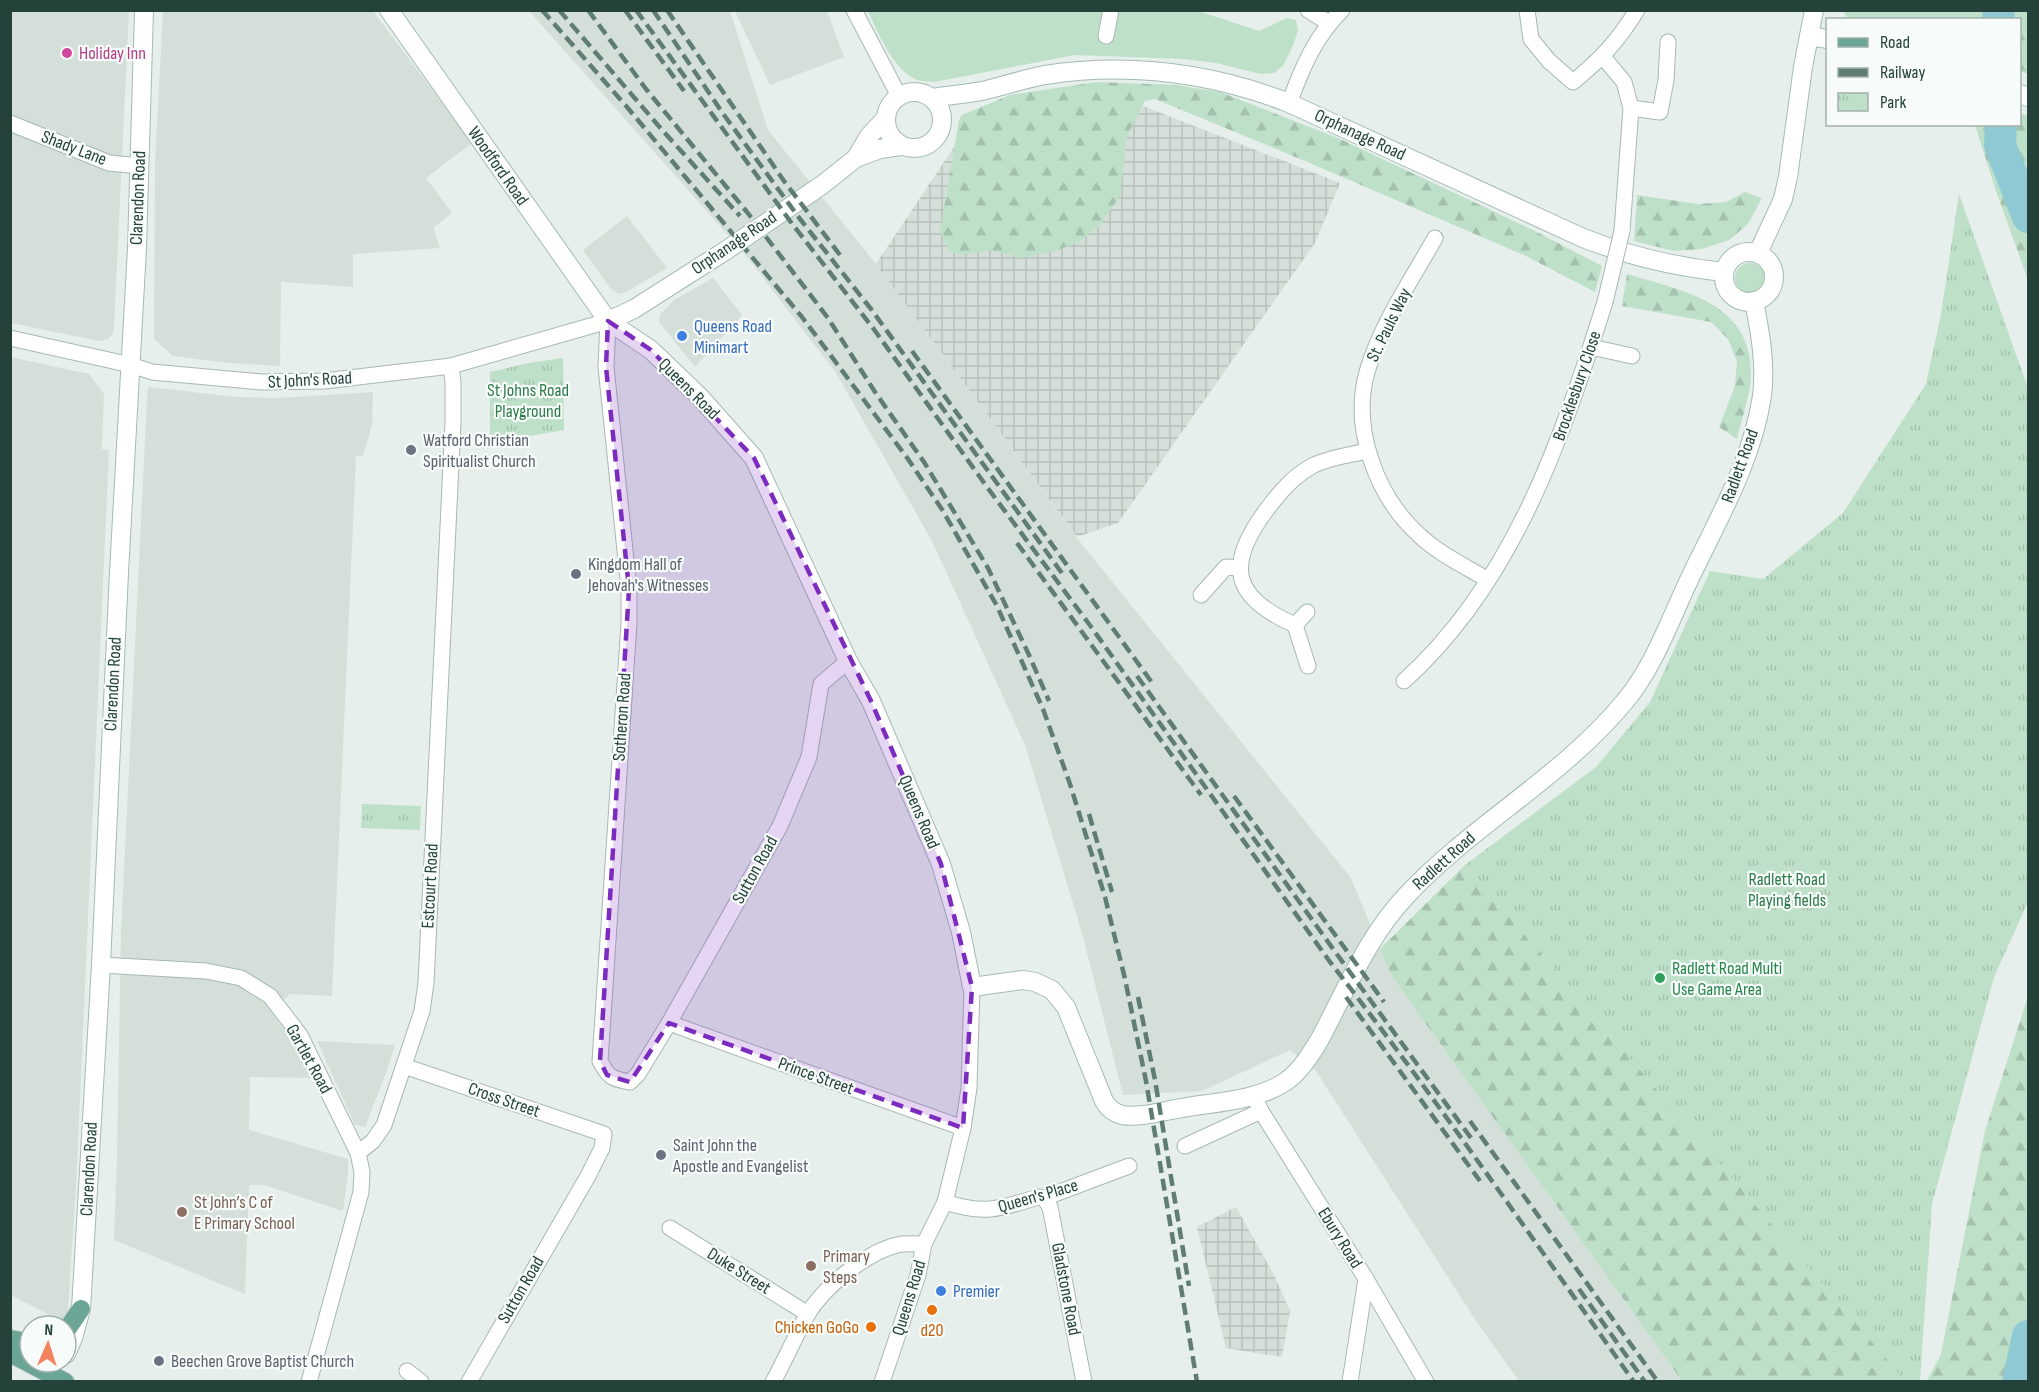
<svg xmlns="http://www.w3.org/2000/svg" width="2039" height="1392" font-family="'Sofia Sans Condensed',sans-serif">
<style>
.built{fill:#d4dfda}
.industrial{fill:url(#industrial-grid)}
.green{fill:#bfe0c8}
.forest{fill:url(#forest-firs)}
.park{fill:url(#park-tufts)}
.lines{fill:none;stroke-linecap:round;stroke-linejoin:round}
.river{stroke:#8ec9d4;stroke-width:32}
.street-casing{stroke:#a8b8b2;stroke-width:17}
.secondary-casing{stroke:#a4bbb3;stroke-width:20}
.primary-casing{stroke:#c2cac8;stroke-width:20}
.street{stroke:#fff;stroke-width:15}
.secondary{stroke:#fff;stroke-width:18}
.primary{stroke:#6aa596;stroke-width:18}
.rail{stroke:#5f7d75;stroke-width:4.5;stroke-dasharray:12 6;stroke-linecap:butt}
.street-bridge-casing{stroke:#a8b8b2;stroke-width:17;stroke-linecap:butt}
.street-bridge{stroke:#fff;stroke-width:15}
.marked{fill:#7b2cbf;fill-opacity:0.2;stroke:#7b2cbf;stroke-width:4.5;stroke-dasharray:12 8;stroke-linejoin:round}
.hotel-dot{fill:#d1479c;stroke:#f7fbf9;stroke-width:2}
.shop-dot{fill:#3f7fe0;stroke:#f7fbf9;stroke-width:2}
.worship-dot{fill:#6b7280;stroke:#f7fbf9;stroke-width:2}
.leisure-dot{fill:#2e9e5b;stroke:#f7fbf9;stroke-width:2}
.education-dot{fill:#8d6e63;stroke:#f7fbf9;stroke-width:2}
.food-dot{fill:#e8710a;stroke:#f7fbf9;stroke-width:2}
.labels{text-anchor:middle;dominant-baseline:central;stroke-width:4.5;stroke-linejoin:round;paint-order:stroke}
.hotel-label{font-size:18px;fill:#b23c85;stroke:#f7fbf9;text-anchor:start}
.street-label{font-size:18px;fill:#24423a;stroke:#f7fbf9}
.shop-label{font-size:18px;fill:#366cbe;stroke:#f7fbf9;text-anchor:start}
.park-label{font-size:18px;fill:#2d7a4b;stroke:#f7fbf9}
.worship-label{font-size:18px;fill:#5b616d;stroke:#f7fbf9;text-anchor:start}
.leisure-label{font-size:18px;fill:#27864d;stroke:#f7fbf9;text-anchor:start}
.education-label{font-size:18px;fill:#785e54;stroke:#f7fbf9;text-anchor:start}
.food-label{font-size:18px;fill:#c56008;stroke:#f7fbf9;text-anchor:end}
</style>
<defs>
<pattern id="industrial-grid" width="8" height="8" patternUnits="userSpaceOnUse" patternTransform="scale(1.5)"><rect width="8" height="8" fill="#d4dfda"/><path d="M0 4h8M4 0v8" fill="none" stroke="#b6c1bc"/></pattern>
<pattern id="forest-firs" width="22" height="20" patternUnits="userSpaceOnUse" patternTransform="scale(1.5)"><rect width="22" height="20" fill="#bfe0c8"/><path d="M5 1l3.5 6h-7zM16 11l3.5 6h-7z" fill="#a4c1ad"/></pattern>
<pattern id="park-tufts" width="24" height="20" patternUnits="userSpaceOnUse" patternTransform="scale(1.5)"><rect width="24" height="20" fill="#bfe0c8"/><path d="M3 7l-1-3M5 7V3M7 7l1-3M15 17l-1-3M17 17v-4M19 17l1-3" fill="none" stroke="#a4c1ad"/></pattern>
</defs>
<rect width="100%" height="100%" fill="#e6efeb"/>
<!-- built -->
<g class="built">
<polygon points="11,11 129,11 114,327 113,334 108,339 99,341 11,323"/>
<polygon points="163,11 373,11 472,143 426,178 452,213 433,228 440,248 353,254 353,287 281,282 280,366 229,363 173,356 154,339 155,163"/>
<polygon points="529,11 730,11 768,130 876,264 1077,538 1351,878 1391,975 1682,1381 1519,1381 1476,1321 1316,1071 1290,1050 1202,1091 1123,1095 1082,933 1025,745 932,541 836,373 744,253"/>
<polygon points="735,11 827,11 844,57 770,85"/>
<polygon points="627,216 667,268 626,292 619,294 610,288 583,250"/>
<polygon points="713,278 742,315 695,367 659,322 660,315 674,300"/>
<polygon points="10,357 89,374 104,394 102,449 109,450 76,1187 67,1324 11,1295"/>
<polygon points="150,387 235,397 278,398 373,392 372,425 363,456 356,456 332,996 290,994 271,1012 298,1048 313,1078 250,1077 249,1130 348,1159 348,1175 343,1211 264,1185 249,1185 245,1294 114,1240 117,1157 121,933 147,398 148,388"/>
<polygon points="317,1041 395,1045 386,1073 365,1127 355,1125"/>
</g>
<!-- industrial -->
<g class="industrial">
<polygon points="1133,102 1340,183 1315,243 1118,523 1077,537 876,264 958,141"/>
<polygon points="1236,1207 1274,1275 1290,1311 1282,1357 1226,1348 1197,1227"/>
</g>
<!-- green -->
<g class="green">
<path d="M1195 10 1259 31 1287 18 1296 20 1298 30 1294 43 1283 66 1274 73 1261 74 1216 63 1183 59 1075 55 934 82C928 81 920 82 915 79 892 68 878 32 868 11Z"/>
<polygon points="1843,11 1970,11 1970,19 1854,19 1847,17"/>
<circle cx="1750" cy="278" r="15"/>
</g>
<!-- forest -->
<g class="forest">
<polygon points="1970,11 2028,11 2028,74 2020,71 2020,20 1970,19"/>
<polygon points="1097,82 1175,85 1220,92 1338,138 1533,230 1602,266 1595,292 1526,256 1305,161 1155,99 1145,101 1127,136 1120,196 1099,226 1079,242 1058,250 1023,258 990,250 961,255 949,252 940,231 959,120 962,115 1010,95"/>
<polygon points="2020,113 2028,116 2028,280 1996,191 1975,125 2020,124"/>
<polygon points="1745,192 1762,198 1748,224 1729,240 1702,249 1674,251 1634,241 1637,195 1698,204 1726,202"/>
<path d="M1627 274C1683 291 1752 302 1751 375 1751 394 1741 420 1737 439L1719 427 1735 386 1737 361 1728 339 1711 322 1622 306Z"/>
<polygon points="1465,865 1906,1381 1682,1381 1391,975 1380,949"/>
<polygon points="2028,996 2028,1381 1927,1381 1941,1354 1985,1131"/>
</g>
<!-- park -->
<g class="park">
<polygon points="1959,194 2028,388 2028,902 1994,977 1932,1204 1920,1381 1906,1382 1465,865 1596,767 1650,702 1710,571 1763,579 1843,513 1926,384 1941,314"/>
<polygon points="563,358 564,430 490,443 490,372 529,363"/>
<polygon points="362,804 421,806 420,830 361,828"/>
</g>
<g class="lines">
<!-- river -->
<g class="river">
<polyline points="1998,10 1999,20"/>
<polyline points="2001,124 2000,145 2028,217"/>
<polyline points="2018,1382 2028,1336"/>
</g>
<defs>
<g id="street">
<polyline points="854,10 899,96"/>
<polyline points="1308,10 1329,23"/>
<path d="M1527 10 1531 39 1549 61 1573 82C1601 59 1618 41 1637 10"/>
<polyline points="1106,36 1111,10"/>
<polyline points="1603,57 1624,82 1631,108 1622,231"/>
<path d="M1289 103C1303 67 1314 38 1342 10"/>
<polyline points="1631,108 1660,112 1666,80 1668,42"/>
<polyline points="10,123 109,163 140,166"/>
<path d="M1435 238C1411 281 1381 324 1367 372 1351 429 1377 497 1419 535 1439 554 1465 566 1488 580"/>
<path d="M10 338 131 365 152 372 261 382 324 381 451 366 608 321 606 367 629 589V623L600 1061C608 1077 612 1079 630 1082L638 1074 669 1023 780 826 809 757 821 684 848 661"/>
<polyline points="1591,347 1632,356"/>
<polyline points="1201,595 1226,567 1240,568"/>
<polyline points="1307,612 1295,625 1308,666"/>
<path d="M1295 625C1233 598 1225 566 1265 512 1279 493 1293 476 1314 465 1331 457 1350 455 1367 451"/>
<path d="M1404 681C1514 582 1562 438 1605 302"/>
<polyline points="101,965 206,971 241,978 270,996 300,1035 358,1153 362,1172 361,1192 309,1382"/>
<polyline points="669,1023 963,1128"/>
<polyline points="404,1066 604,1134 602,1148 588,1176 469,1382"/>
<polyline points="1254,1096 1261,1111 1366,1279 1426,1382"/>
<polyline points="1185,1146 1261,1111"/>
<polyline points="358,1153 373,1141 384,1125 422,1011 426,983 453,423 453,382 451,366"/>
<polyline points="1044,1198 1050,1207 1084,1382"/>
<path d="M945 1202C984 1215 1000 1209 1038 1197L1044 1198 1129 1166"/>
<polyline points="670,1228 808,1314"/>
<polyline points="407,1371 421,1382"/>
<path d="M773 1382C785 1360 795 1337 807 1315 824 1287 865 1253 897 1245 906 1243 915 1244 924 1244"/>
<polyline points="882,1382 918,1275 924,1244 945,1202 963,1128 969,1088 972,987"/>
<polyline points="1350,1382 1366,1279"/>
</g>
<g id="secondary">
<path d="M389 10 608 321 651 350 700 397 754 458 848 661 871 701 941 864 961 932 972 987 1023 980 1035 982 1052 990 1066 1007 1104 1101C1108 1108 1114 1113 1122 1115 1141 1118 1162 1111 1182 1108 1215 1102 1256 1101 1285 1082 1300 1072 1311 1054 1320 1039 1346 990 1368 936 1406 896 1473 824 1563 777 1626 700 1654 666 1670 620 1689 580 1717 521 1752 462 1762 396 1766 364 1760 332 1754 301"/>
<polyline points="1809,36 1828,39"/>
<circle cx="914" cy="120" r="28"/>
<polyline points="2020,94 2028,97"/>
<path d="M932 98C949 95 966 94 982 91 1003 86 1024 79 1045 75 1130 62 1209 72 1289 103L1583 238C1629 256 1675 267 1724 272"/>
<polyline points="856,158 869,136 885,119"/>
<circle cx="1749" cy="277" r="25"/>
<polyline points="1758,253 1783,199 1788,177 1803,67 1814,10"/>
<polyline points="608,321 634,309 725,251 822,185 856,158 880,149 901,146"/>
<polyline points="66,1354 73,1338 81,1309 101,965 119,572 137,248 144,10"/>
</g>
<g id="primary">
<polyline points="66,1331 81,1309"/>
<polyline points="10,1339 30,1343"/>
<polyline points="10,1353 65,1382"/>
</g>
</defs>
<!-- street casing -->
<use href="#street" class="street-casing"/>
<!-- secondary casing -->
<use href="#secondary" class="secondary-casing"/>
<!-- primary casing -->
<use href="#primary" class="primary-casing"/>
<!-- street -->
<use href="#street" class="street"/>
<!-- secondary -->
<use href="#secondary" class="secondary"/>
<!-- primary -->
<use href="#primary" class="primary"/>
<!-- rail -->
<g class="rail">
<polyline points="542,10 627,107 802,317 908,459 943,511 997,606 1043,709 1070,784 1105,897 1125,979 1146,1081 1197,1382"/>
<polyline points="559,10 663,131 740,216"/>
<polyline points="588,10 646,89 747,212 828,318 875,392 924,462 988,568 1029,655 1049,701"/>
<polyline points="625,10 684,91"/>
<path d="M636 10 793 225 873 328 987 487 1089 624 1330 962C1436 1098 1534 1241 1634 1382"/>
<polyline points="653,10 724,115 800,219 871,309 1064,576"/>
<polyline points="667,10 784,181 840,255"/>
<polyline points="912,351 1153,684"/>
<polyline points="1017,543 1201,795"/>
<polyline points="1137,676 1336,953 1471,1138"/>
<polyline points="1234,796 1384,1002"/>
<polyline points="1089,814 1112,892"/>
<polyline points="1138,997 1155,1080 1189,1286"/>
<polyline points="1346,997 1480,1181"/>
<polyline points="1470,1121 1658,1382"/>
<polyline points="1579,1289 1645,1382"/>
</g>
<defs>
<polyline id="street-bridge" points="1605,302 1622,231"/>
</defs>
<!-- street-bridge casing -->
<use href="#street-bridge" class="street-bridge-casing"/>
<!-- street-bridge -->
<use href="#street-bridge" class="street-bridge"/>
</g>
<!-- marked area -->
<path class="marked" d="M608 321 651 350 754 458 871 701 941 864 972 987 963 1128 669 1023 630 1082 607 1075 600 1061 629 589 606 367Z"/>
<!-- markers -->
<circle class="hotel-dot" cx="67" cy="53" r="6"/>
<g class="shop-dot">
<circle cx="682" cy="336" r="6"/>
<circle cx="941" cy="1291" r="6"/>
</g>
<g class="worship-dot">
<circle cx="411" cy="450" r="6"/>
<circle cx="576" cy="574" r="6"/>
<circle cx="661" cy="1155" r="6"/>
<circle cx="159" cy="1361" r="6"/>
</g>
<circle class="leisure-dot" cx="1660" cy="978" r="6"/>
<g class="education-dot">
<circle cx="182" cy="1212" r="6"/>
<circle cx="811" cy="1266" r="6"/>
</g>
<g class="food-dot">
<circle cx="932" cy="1310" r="6"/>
<circle cx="871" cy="1327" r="6"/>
</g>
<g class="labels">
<!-- hotel labels -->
<g class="hotel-label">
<text x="79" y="53">Holiday Inn</text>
</g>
<!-- street labels -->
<g class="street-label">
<text transform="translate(1360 135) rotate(25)">Orphanage Road</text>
<text transform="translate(74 148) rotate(21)">Shady Lane</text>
<text transform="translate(498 166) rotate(55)">Woodford Road</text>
<text transform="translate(138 198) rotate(-88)">Clarendon Road</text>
<text transform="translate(734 243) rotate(-34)">Orphanage Road</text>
<text transform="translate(1389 325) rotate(-64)">St. Pauls Way</text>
<text transform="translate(310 380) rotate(-3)">St John's Road</text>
<text transform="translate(1577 386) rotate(-71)">Brocklesbury Close</text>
<text transform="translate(689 389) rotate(45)">Queens Road</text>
<text transform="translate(1740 466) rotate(-70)">Radlett Road</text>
<text transform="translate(113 684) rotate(-87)">Clarendon Road</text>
<text transform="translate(622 717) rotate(-86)">Sotheron Road</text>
<text transform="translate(919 812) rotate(67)">Queens Road</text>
<text transform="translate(1444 861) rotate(-42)">Radlett Road</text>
<text transform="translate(755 870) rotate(-61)">Sutton Road</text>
<text transform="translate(430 886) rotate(-87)">Estcourt Road</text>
<text transform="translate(309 1059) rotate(61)">Gartlet Road</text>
<text transform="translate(816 1076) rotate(20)">Prince Street</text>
<text transform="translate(504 1100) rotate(19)">Cross Street</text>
<text transform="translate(89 1169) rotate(-87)">Clarendon Road</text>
<text transform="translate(1038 1196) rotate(-16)">Queen's Place</text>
<text transform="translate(1340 1238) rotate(58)">Ebury Road</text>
<text transform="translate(739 1271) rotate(32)">Duke Street</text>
<text transform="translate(1066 1289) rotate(79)">Gladstone Road</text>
<text transform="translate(521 1290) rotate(-60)">Sutton Road</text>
<text transform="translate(909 1298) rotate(-73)">Queens Road</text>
</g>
<!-- shop labels -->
<g class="shop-label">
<text x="694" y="326">Queens Road<tspan x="694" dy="21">Minimart</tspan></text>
<text x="953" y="1291">Premier</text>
</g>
<!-- park labels -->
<g class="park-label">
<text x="528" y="390">St Johns Road<tspan x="528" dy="21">Playground</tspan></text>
<text x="1787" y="879">Radlett Road<tspan x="1787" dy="21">Playing fields</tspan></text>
</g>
<!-- worship labels -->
<g class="worship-label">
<text x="423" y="440">Watford Christian<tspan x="423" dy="21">Spiritualist Church</tspan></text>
<text x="588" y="564">Kingdom Hall of<tspan x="588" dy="21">Jehovah's Witnesses</tspan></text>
<text x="673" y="1145">Saint John the<tspan x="673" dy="21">Apostle and Evangelist</tspan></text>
<text x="171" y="1361">Beechen Grove Baptist Church</text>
</g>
<!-- leisure labels -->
<g class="leisure-label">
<text x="1672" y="968">Radlett Road Multi<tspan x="1672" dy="21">Use Game Area</tspan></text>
</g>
<!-- education labels -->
<g class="education-label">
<text x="194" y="1202">St John’s C of<tspan x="194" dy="21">E Primary School</tspan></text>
<text x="823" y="1256">Primary<tspan x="823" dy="21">Steps</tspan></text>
</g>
<!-- food labels -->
<g class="food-label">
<text x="859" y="1327">Chicken GoGo</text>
<text x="932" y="1330" text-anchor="middle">d20</text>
</g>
</g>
<!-- border -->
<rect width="2039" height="1392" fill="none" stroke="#24423a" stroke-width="24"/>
<!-- legend -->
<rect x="1826" y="18" width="195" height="108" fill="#f7fbf9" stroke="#a3b1ad" stroke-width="1.5"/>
<rect x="1838" y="38" width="30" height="9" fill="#6aa596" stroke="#a3b1ad" stroke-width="1.5"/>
<text x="1880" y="48" font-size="18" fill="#24423a">Road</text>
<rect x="1838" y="68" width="30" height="9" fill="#5f7d75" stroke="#a3b1ad" stroke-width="1.5"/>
<text x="1880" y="78" font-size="18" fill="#24423a">Railway</text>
<rect x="1838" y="93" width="30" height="18" fill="url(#park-tufts)" stroke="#a3b1ad" stroke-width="1.5"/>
<text x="1880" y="108" font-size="18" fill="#24423a">Park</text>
<!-- north arrow -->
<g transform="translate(48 1344) rotate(3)"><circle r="28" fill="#f7fbf9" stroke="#a3b1ad" stroke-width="1.5"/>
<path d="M0-4.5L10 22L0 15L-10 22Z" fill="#f4845f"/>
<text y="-9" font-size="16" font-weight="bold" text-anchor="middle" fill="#24423a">N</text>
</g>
</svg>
